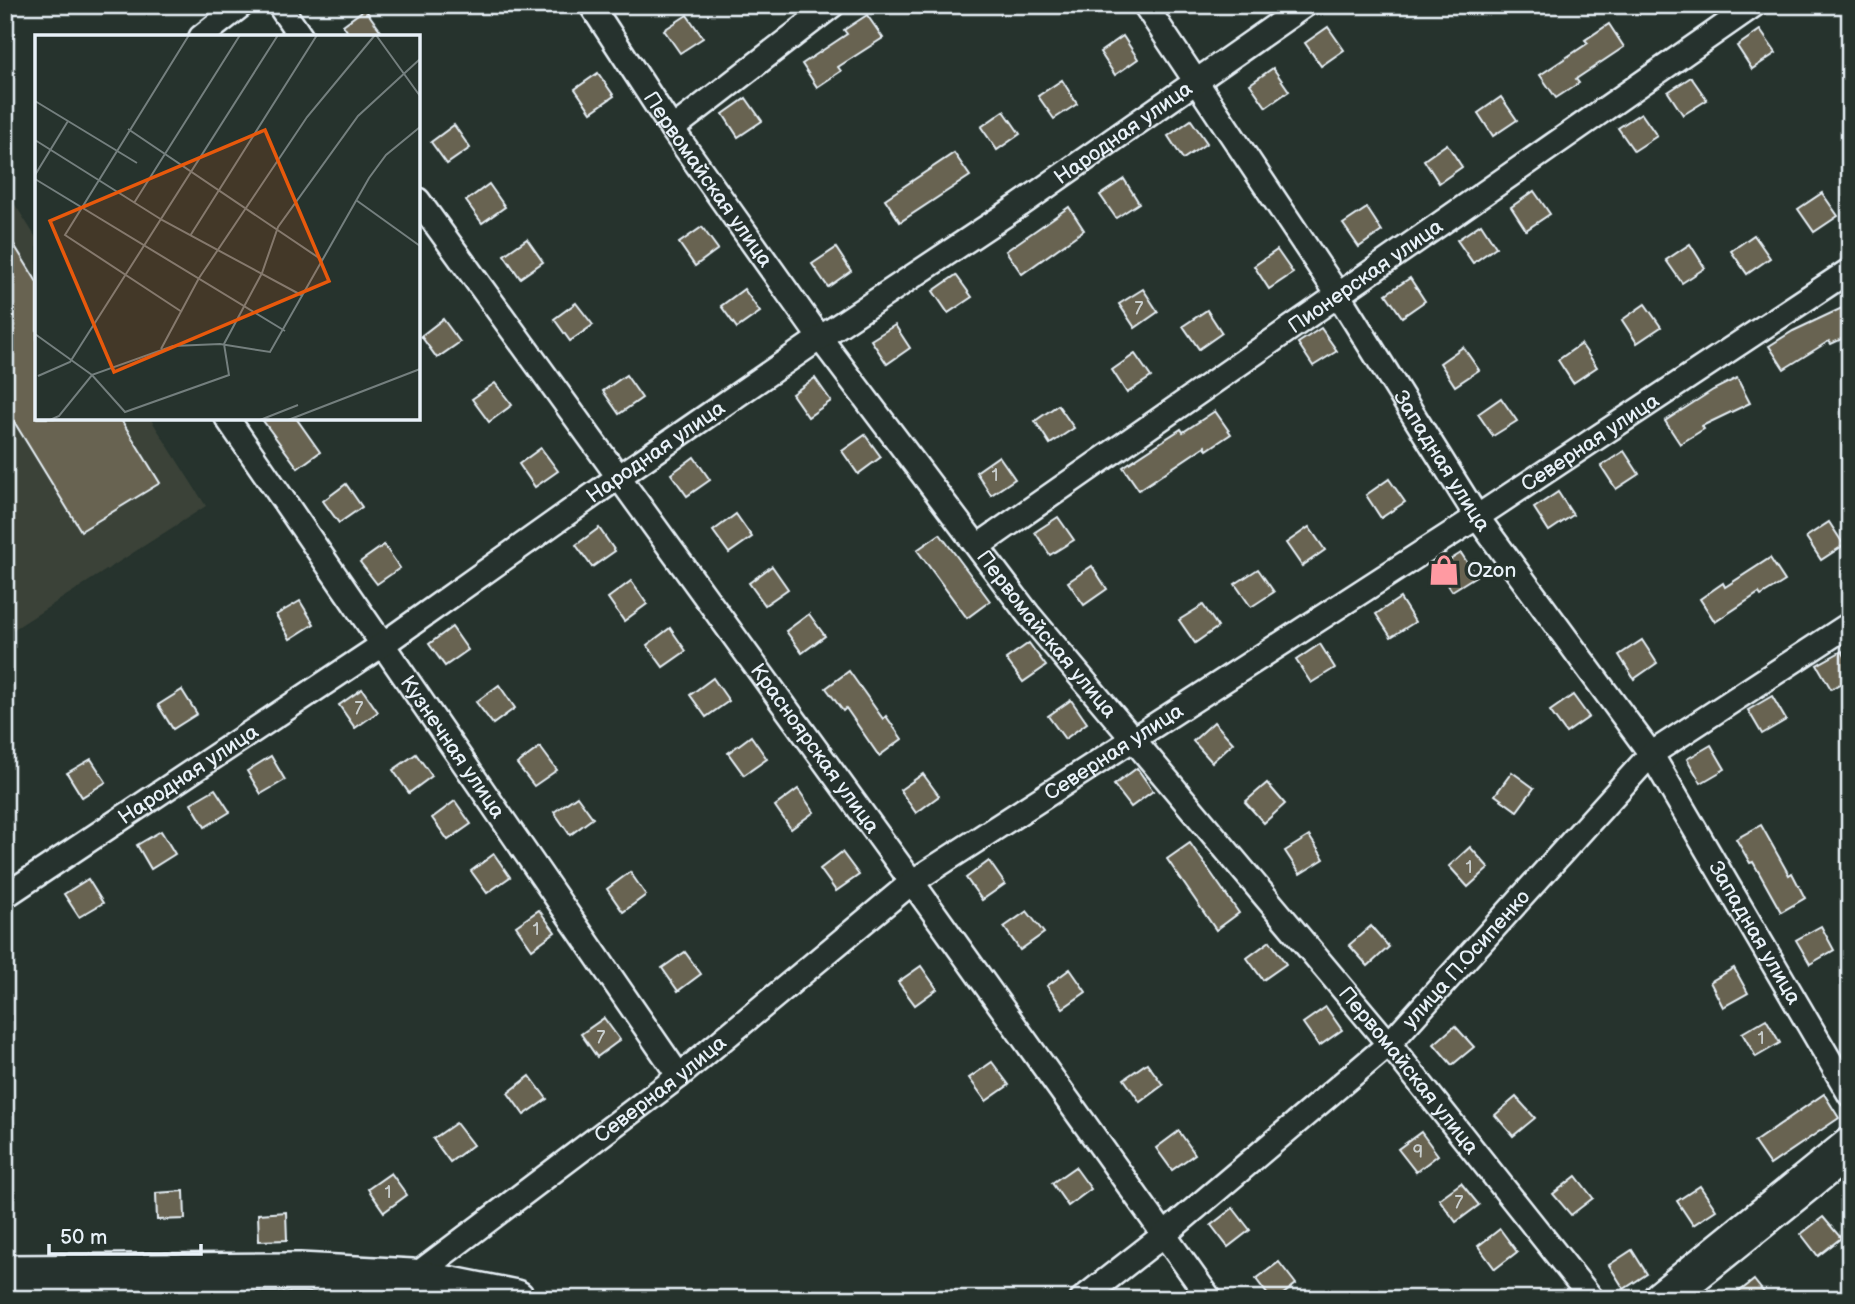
<svg xmlns="http://www.w3.org/2000/svg" width="1855" height="1304" font-family="'Balsamiq Sans',sans-serif">
<style>
.built{fill:#3a4238}
.building{fill:#676451;stroke:#e8f1f8;stroke-width:2}
.lines{fill:none;stroke-linecap:round;stroke-linejoin:round}
.minor-casing{stroke:#e8f1f8;stroke-width:28}
.primary-casing{stroke:#e8f1f8;stroke-width:42}
.minor{stroke:#26332d;stroke-width:23}
.primary{stroke:#26332d;stroke-width:37}
.labels{text-anchor:middle;dominant-baseline:central;stroke-width:7;stroke-linejoin:round;paint-order:stroke}
.number-label{font-size:18px;fill:#c8cece}
.street-label{font-size:21px;fill:#e8f1f8;stroke:#26332d}
.poi-label{font-size:21px;fill:#e8f1f8;stroke:#26332d;text-anchor:start}
.inset-road{fill:none;stroke:#747f7e;stroke-width:2}
.view{fill:#e8590c;fill-opacity:0.15;stroke:#e8590c;stroke-width:3.5}
.inset-edge{fill:none;stroke:#e8f1f8;stroke-width:3.5}
</style>
<rect width="100%" height="100%" fill="#26332d"/>
<filter id="ink" filterUnits="userSpaceOnUse"><feTurbulence type="fractalNoise" baseFrequency=".0143" numOctaves="2"/><feDisplacementMap in="SourceGraphic" scale="14" xChannelSelector="R" yChannelSelector="G"/><feConvolveMatrix kernelMatrix="1 2 1 2 8 2 1 2 1" color-interpolation-filters="sRGB"/></filter>
<g filter="url(#ink)">
<!-- built -->
<polygon class="built" points="5,189 37,239 37,418 150,418 206,506 5,635"/>
<!-- building -->
<g class="building">
<polygon points="365,9 385,37 351,37 343,25"/>
<polygon points="687,15 703,38 680,53 664,30"/>
<polygon points="867,15 883,38 838,67 841,71 817,87 802,64 847,34 844,30"/>
<polygon points="1609,24 1624,47 1576,79 1579,83 1556,98 1540,75 1588,43 1585,40"/>
<polygon points="1328,27 1344,50 1321,66 1305,43"/>
<polygon points="1760,30 1776,53 1752,69 1737,46"/>
<polygon points="1123,36 1138,59 1115,75 1100,52"/>
<polygon points="1273,68 1289,91 1266,107 1250,84"/>
<polygon points="598,73 614,96 591,112 575,89"/>
<polygon points="1691,77 1707,100 1683,115 1668,92"/>
<polygon points="1062,80 1077,104 1054,119 1038,96"/>
<polygon points="1501,97 1517,120 1493,136 1478,113"/>
<polygon points="746,98 762,121 738,137 723,114"/>
<polygon points="1004,111 1020,134 997,150 981,127"/>
<polygon points="1641,113 1657,136 1634,151 1618,128"/>
<polygon points="1191,120 1207,143 1183,159 1168,136"/>
<polygon points="454,125 470,148 447,164 431,142"/>
<polygon points="1447,144 1462,167 1439,183 1424,160"/>
<polygon points="954,153 970,176 900,222 885,199"/>
<polygon points="1124,179 1139,203 1116,218 1100,195"/>
<polygon points="489,184 505,207 482,223 466,201"/>
<polygon points="1534,191 1550,214 1526,230 1511,207"/>
<polygon points="1822,193 1838,216 1814,232 1798,209"/>
<polygon points="1069,207 1084,230 1022,274 1006,251"/>
<polygon points="1367,208 1382,231 1359,247 1343,224"/>
<polygon points="1481,224 1496,247 1473,263 1457,240"/>
<polygon points="702,227 718,249 695,266 679,243"/>
<polygon points="5,230 37,282 37,418 120,418 160,483 81,531 5,407"/>
<polygon points="1754,235 1770,258 1747,274 1731,251"/>
<polygon points="527,239 543,262 520,278 504,255"/>
<polygon points="1690,244 1705,268 1682,283 1666,260"/>
<polygon points="836,248 851,271 828,287 812,264"/>
<polygon points="1277,250 1293,273 1269,289 1254,266"/>
<polygon points="956,275 972,297 948,313 933,291"/>
<polygon points="1410,278 1425,301 1402,317 1386,294"/>
<polygon points="744,289 760,312 737,328 721,306"/>
<polygon points="1143,289 1158,312 1135,328 1119,304"/>
<polygon points="576,303 593,325 570,341 554,319"/>
<polygon points="1645,304 1661,327 1637,343 1622,320"/>
<polygon points="1844,307 1850,319 1850,335 1831,344 1829,341 1784,369 1769,346 1793,331"/>
<polygon points="1207,310 1222,333 1199,349 1183,326"/>
<polygon points="443,319 460,342 437,358 421,336"/>
<polygon points="895,325 910,348 887,364 871,340"/>
<polygon points="1321,328 1337,351 1313,366 1298,343"/>
<polygon points="1581,344 1597,367 1573,383 1558,360"/>
<polygon points="1463,347 1479,370 1455,386 1440,363"/>
<polygon points="1135,354 1151,377 1127,393 1112,370"/>
<polygon points="626,375 642,398 619,414 603,391"/>
<polygon points="815,378 831,401 808,417 792,394"/>
<polygon points="1737,378 1750,403 1702,426 1704,429 1680,444 1665,421 1713,390"/>
<polygon points="495,383 512,405 489,422 472,399"/>
<polygon points="1501,398 1517,421 1493,436 1478,414"/>
<polygon points="1058,405 1074,428 1050,444 1035,421"/>
<polygon points="1215,411 1231,434 1207,450 1205,446 1139,490 1123,467 1181,429 1183,432"/>
<polygon points="261,418 296,418 320,452 298,468"/>
<polygon points="865,435 881,457 858,474 842,451"/>
<polygon points="541,448 558,471 535,487 519,464"/>
<polygon points="1624,451 1639,474 1616,489 1601,466"/>
<polygon points="999,456 1015,479 991,495 976,472"/>
<polygon points="694,457 710,480 687,496 671,474"/>
<polygon points="1389,479 1405,502 1381,518 1366,495"/>
<polygon points="346,484 362,507 339,523 323,501"/>
<polygon points="1558,492 1573,515 1549,531 1534,508"/>
<polygon points="736,514 752,537 729,553 713,531"/>
<polygon points="1058,517 1074,540 1050,555 1035,532"/>
<polygon points="1829,522 1844,545 1821,560 1806,537"/>
<polygon points="1309,527 1325,550 1302,566 1286,543"/>
<polygon points="599,528 615,551 592,567 576,545"/>
<polygon points="940,534 990,601 967,618 917,550"/>
<polygon points="384,545 400,568 377,584 360,562"/>
<polygon points="1461,553 1476,576 1452,591 1437,568"/>
<polygon points="1770,558 1785,581 1761,596 1759,593 1715,622 1700,599 1723,583 1725,587"/>
<polygon points="772,566 788,589 765,605 749,583"/>
<polygon points="1092,566 1107,589 1084,605 1068,582"/>
<polygon points="1258,569 1274,592 1251,607 1235,584"/>
<polygon points="631,581 647,604 624,621 608,598"/>
<polygon points="1400,598 1415,622 1391,637 1376,614"/>
<polygon points="300,601 314,624 290,639 276,615"/>
<polygon points="1203,605 1218,627 1195,643 1179,620"/>
<polygon points="809,614 825,636 802,653 786,631"/>
<polygon points="452,627 468,650 445,666 429,644"/>
<polygon points="670,628 686,651 663,667 647,645"/>
<polygon points="1642,640 1657,663 1634,679 1619,655"/>
<polygon points="1029,643 1046,666 1023,682 1006,659"/>
<polygon points="1320,644 1335,668 1311,683 1296,660"/>
<polygon points="1842,651 1850,665 1850,678 1831,689 1817,665"/>
<polygon points="849,671 883,719 886,716 902,739 879,756 846,708 843,711 826,688"/>
<polygon points="713,678 729,701 706,717 690,695"/>
<polygon points="499,685 515,708 493,724 476,702"/>
<polygon points="362,689 378,712 355,728 339,705"/>
<polygon points="182,690 197,714 173,729 158,705"/>
<polygon points="1573,695 1589,717 1566,733 1550,711"/>
<polygon points="1772,696 1786,720 1762,734 1748,710"/>
<polygon points="1071,700 1087,723 1065,739 1048,716"/>
<polygon points="1214,722 1233,743 1212,762 1193,741"/>
<polygon points="751,736 767,759 744,775 728,753"/>
<polygon points="1711,745 1725,769 1701,783 1687,759"/>
<polygon points="540,747 557,770 534,786 517,764"/>
<polygon points="416,754 432,776 409,793 393,770"/>
<polygon points="271,756 285,780 261,794 247,771"/>
<polygon points="91,759 106,782 82,797 67,773"/>
<polygon points="1137,768 1153,791 1131,807 1114,785"/>
<polygon points="1512,772 1534,788 1517,811 1495,795"/>
<polygon points="923,774 939,796 916,813 900,790"/>
<polygon points="1267,783 1285,804 1264,823 1245,802"/>
<polygon points="215,789 230,812 205,827 191,803"/>
<polygon points="798,789 814,812 791,829 775,806"/>
<polygon points="577,796 593,818 570,835 554,812"/>
<polygon points="455,801 471,824 448,840 432,818"/>
<polygon points="1761,825 1789,875 1792,873 1805,898 1781,912 1753,862 1750,863 1736,839"/>
<polygon points="161,831 175,854 151,869 137,845"/>
<polygon points="1309,836 1324,859 1300,874 1285,851"/>
<polygon points="1190,843 1239,913 1216,930 1167,859"/>
<polygon points="1470,847 1489,868 1468,887 1449,866"/>
<polygon points="842,852 859,875 836,891 820,869"/>
<polygon points="494,854 510,877 487,893 471,871"/>
<polygon points="989,861 1005,884 982,900 966,878"/>
<polygon points="630,872 646,895 623,912 607,889"/>
<polygon points="88,879 103,903 79,917 64,894"/>
<polygon points="539,910 555,932 532,949 516,926"/>
<polygon points="1027,911 1044,933 1020,950 1004,927"/>
<polygon points="1371,926 1389,947 1368,966 1349,945"/>
<polygon points="1821,926 1834,950 1810,964 1796,940"/>
<polygon points="1270,941 1286,964 1263,980 1247,958"/>
<polygon points="685,952 701,974 678,991 662,968"/>
<polygon points="921,966 937,989 915,1005 898,982"/>
<polygon points="1734,968 1748,993 1723,1007 1710,982"/>
<polygon points="1070,969 1086,992 1063,1008 1047,986"/>
<polygon points="1326,1007 1342,1030 1319,1046 1303,1023"/>
<polygon points="604,1018 620,1040 597,1057 581,1034"/>
<polygon points="1766,1019 1780,1043 1756,1057 1742,1033"/>
<polygon points="1455,1026 1474,1047 1452,1065 1434,1044"/>
<polygon points="992,1062 1009,1085 986,1101 969,1078"/>
<polygon points="1147,1063 1163,1085 1140,1102 1124,1079"/>
<polygon points="530,1076 547,1099 524,1115 508,1093"/>
<polygon points="1824,1094 1839,1118 1770,1165 1754,1142"/>
<polygon points="1516,1097 1535,1118 1513,1136 1495,1115"/>
<polygon points="456,1123 473,1145 450,1162 433,1139"/>
<polygon points="1179,1131 1195,1154 1172,1170 1156,1148"/>
<polygon points="1421,1132 1438,1155 1416,1172 1398,1149"/>
<polygon points="1075,1167 1091,1189 1068,1206 1052,1183"/>
<polygon points="391,1173 407,1195 384,1212 368,1189"/>
<polygon points="1576,1176 1593,1198 1571,1215 1553,1194"/>
<polygon points="1461,1183 1479,1205 1456,1222 1439,1199"/>
<polygon points="1700,1186 1716,1210 1693,1225 1677,1201"/>
<polygon points="184,1191 185,1219 157,1220 156,1193"/>
<polygon points="1233,1208 1250,1230 1228,1247 1211,1225"/>
<polygon points="286,1212 287,1240 259,1241 258,1214"/>
<polygon points="1823,1217 1841,1238 1818,1256 1801,1234"/>
<polygon points="1500,1229 1517,1252 1495,1269 1478,1246"/>
<polygon points="1632,1250 1647,1274 1624,1289 1609,1265"/>
<polygon points="1279,1262 1296,1284 1277,1299 1271,1299 1256,1279"/>
<polygon points="1754,1280 1769,1299 1730,1299"/>
</g>
<g class="lines">
<defs>
<g id="minor">
<polyline points="279,5 301,37"/>
<path id="s1" d="M591 5 672 129 820 338 1028 614 1389 1044 1592 1299"/>
<path id="s2" d="M1145 5 1339 296 1477 517 1651 754 1850 1095"/>
<polyline points="201,37 242,5"/>
<polyline points="672,129 833,5"/>
<path id="s3" d="M418 200 912 882 1210 1299"/>
<path id="s4" d="M227 418 679 1076"/>
<path id="s5" d="M978 546 1754 5"/>
<path id="s6" d="M5 896 382 645 617 478 820 338 1020 205 1305 5"/>
<path id="s7" d="M412 1278 679 1076 912 882 1477 517 1850 270"/>
<path id="s8" d="M1082 1299 1165 1234 1389 1044 1651 754 1850 624"/>
</g>
<g id="primary">
<polyline points="5,1274 299,1272 412,1278 516,1299"/>
<polyline points="1662,1299 1850,1147"/>
</g>
</defs>
<!-- minor casing -->
<use href="#minor" class="minor-casing"/>
<!-- primary casing -->
<use href="#primary" class="primary-casing"/>
<!-- minor -->
<use href="#minor" class="minor"/>
<!-- primary -->
<use href="#primary" class="primary"/>
</g>
</g>
<!-- icons -->
<defs>
<symbol id="shop-bare" viewBox="-9 -9 18 18"><path d="M-5-2.5h2.3a2.7 3.5 0 0 1 5.4 0H5L5.5 6h-11ZM-1.5-2.5h3a1.5 2.3 0 0 0-3 0Z" fill="#ff9aa2" stroke="#26332d" stroke-width="2.5" paint-order="stroke"/></symbol>
</defs>
<g fill-rule="evenodd">
<use href="#shop-bare" x="1422" y="548" width="44" height="44"/>
</g>
<g class="labels">
<!-- number labels -->
<g class="number-label">
<text x="1139" y="308">7</text>
<text x="995" y="475">1</text>
<text x="359" y="708">7</text>
<text x="1469" y="867">1</text>
<text x="536" y="929">1</text>
<text x="601" y="1037">7</text>
<text x="1761" y="1038">1</text>
<text x="1418" y="1152">9</text>
<text x="388" y="1192">1</text>
<text x="1459" y="1202">7</text>
</g>
<!-- street labels -->
<g class="street-label">
<text stroke="none"><textPath href="#s6" startOffset="1354">Народная улица</textPath></text>
<text stroke="none"><textPath href="#s1" startOffset="210">Первомайская улица</textPath></text>
<text stroke="none"><textPath href="#s5" startOffset="472">Пионерская улица</textPath></text>
<text stroke="none"><textPath href="#s7" startOffset="1446">Северная улица</textPath></text>
<text stroke="none"><textPath href="#s6" startOffset="788">Народная улица</textPath></text>
<text stroke="none"><textPath href="#s2" startOffset="544">Западная улица</textPath></text>
<text stroke="none"><textPath href="#s1" startOffset="777">Первомайская улица</textPath></text>
<text stroke="none"><textPath href="#s4" startOffset="399">Кузнечная улица</textPath></text>
<text stroke="none"><textPath href="#s3" startOffset="677">Красноярская улица</textPath></text>
<text stroke="none"><textPath href="#s7" startOffset="878">Северная улица</textPath></text>
<text stroke="none"><textPath href="#s6" startOffset="220">Народная улица</textPath></text>
<text stroke="none"><textPath href="#s2" startOffset="1111">Западная улица</textPath></text>
<text stroke="none"><textPath href="#s8" startOffset="514">улица П.Осипенко</textPath></text>
<text stroke="none"><textPath href="#s1" startOffset="1344">Первомайская улица</textPath></text>
<text stroke="none"><textPath href="#s7" startOffset="312">Северная улица</textPath></text>
</g>
<!-- poi labels -->
<g class="poi-label">
<text x="1467" y="570">Ozon</text>
</g>
</g>
<!-- overview -->
<g transform="translate(35 35)">
<rect width="385" height="385" fill="#26332d"/>
<path class="inset-road" d="M341 0 385 61M0 66 102 128M93 94 287 225M0 105 127 185 268 261M0 140 33 86M0 144 250 296M321 165 385 211M99 168 205 0M155 201 282 0M147 277 30 200 154 0M0 299 57 340 138 311 185 309 235 317 334 143 351 120 385 92M126 314 164 243 272 82 340 0M3 341 35 327 243 0M15 385 24 381 57 340 90 377 194 340 189 309 227 238 243 192 323 81 385 24M225 385 263 370M253 385 385 334"/>
<path class="view" d="M230 95 294 246 79 337 15 186Z"/>
<rect width="385" height="385" class="inset-edge"/>
</g>
<!-- margin -->
<rect width="1855" height="1304" fill="none" stroke="#26332d" stroke-width="28"/>
<rect x="14" y="14" width="1827" height="1276" fill="none" stroke="#e8f1f8" stroke-width="2.5" filter="url(#ink)"/>
<!-- scale -->
<path d="M49 1244v10h152v-10" fill="none" stroke="#e8f1f8" stroke-width="3.5"/>
<text x="60" y="1244" font-size="21" fill="#e8f1f8" stroke="#26332d" stroke-width="5" paint-order="stroke">50 m</text>
</svg>
